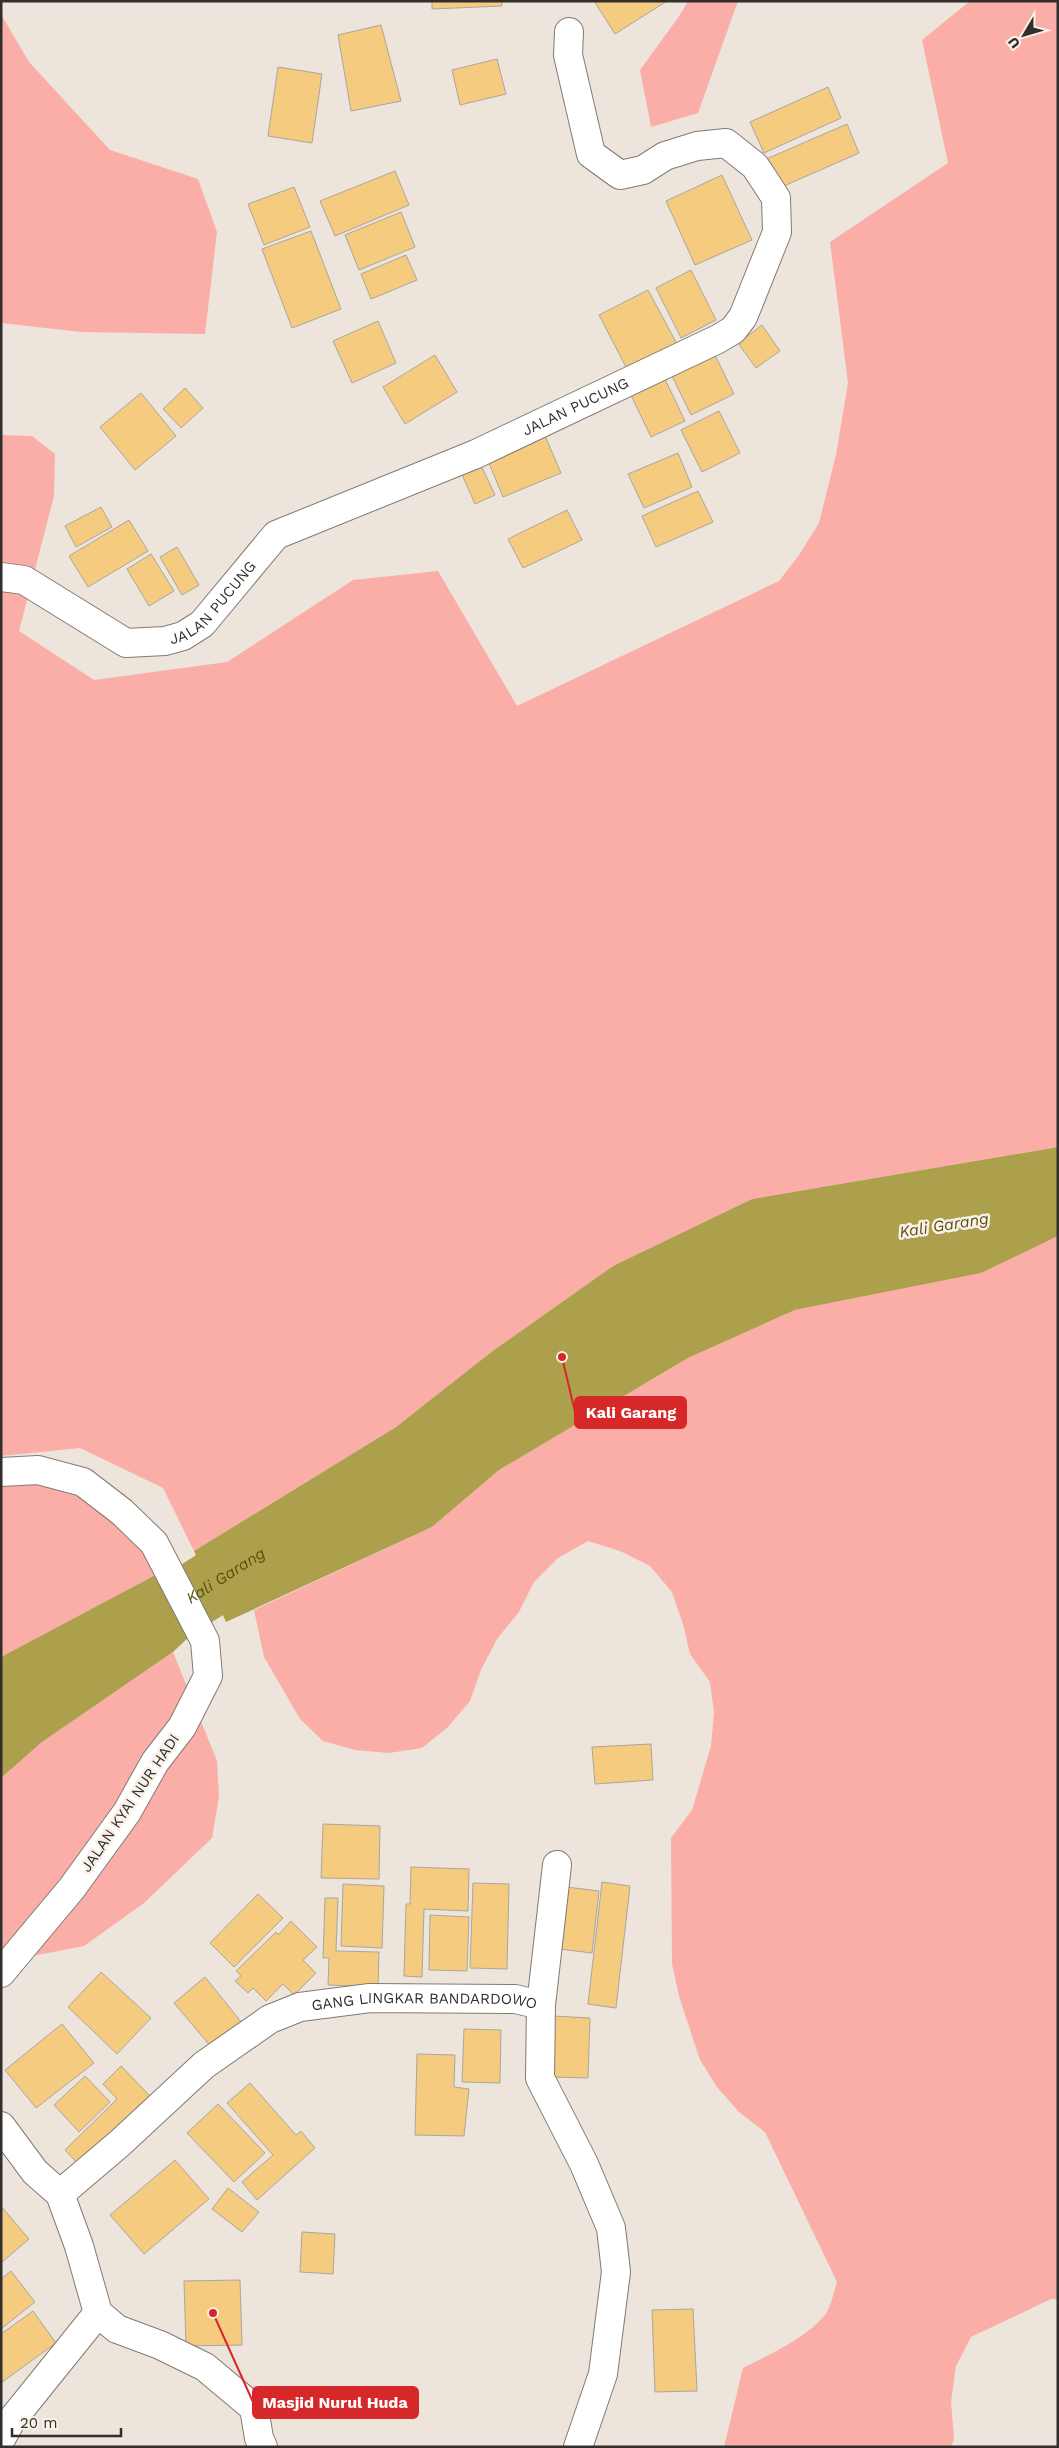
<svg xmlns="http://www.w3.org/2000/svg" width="1059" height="2448" font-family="'Work Sans',sans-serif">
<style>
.green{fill:#fbaea8}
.water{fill:#aca04d}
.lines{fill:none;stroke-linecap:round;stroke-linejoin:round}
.river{stroke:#aca04d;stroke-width:65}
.building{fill:#f4cb7f;stroke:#aba69d}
.minor-casing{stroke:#827a73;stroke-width:30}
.minor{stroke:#fff;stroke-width:28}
.labels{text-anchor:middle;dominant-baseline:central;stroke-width:5;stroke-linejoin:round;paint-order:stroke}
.street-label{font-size:15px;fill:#312e2b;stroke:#faf1e9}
.water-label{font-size:16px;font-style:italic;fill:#584f0e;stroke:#faf1e9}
.leader{fill:none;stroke:#d62828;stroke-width:2}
.callout-dot{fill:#d62828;stroke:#faf1e9;stroke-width:2}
.callout{fill:#d62828;stroke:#d62828;stroke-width:2}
.callout-label{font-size:16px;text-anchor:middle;font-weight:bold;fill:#fff}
</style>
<rect width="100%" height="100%" fill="#ede4dc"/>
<!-- green -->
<g class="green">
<polygon points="1,1 2,16 29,62 110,150 198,179 217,232 205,334 81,332 1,323"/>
<polygon points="688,1 738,1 698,113 651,127 640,70 680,15"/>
<polygon points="970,1 1058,1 1058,1147 752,1199 613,1266 490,1353 396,1427 194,1551 163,1488 80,1448 1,1456 1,435 32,436 55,454 54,496 19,631 94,680 227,662 353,580 438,571 517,706 779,581 799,555 819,523 836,455 848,383 830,242 948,163 922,40"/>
<path d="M1058 1236V2299H1051L971 2337 956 2366 951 2402 954 2439 951 2447H724L743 2368C769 2355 806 2338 825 2315 831 2307 834 2291 837 2282L765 2132 739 2112 717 2087 700 2060 679 1996 672 1964 671 1838 692 1810 711 1746 714 1713 710 1682 690 1654 683 1624 672 1592 650 1566 620 1551 588 1541 558 1558 534 1582 519 1612 497 1639 481 1670 470 1701 448 1727 422 1748 389 1753 355 1750 323 1741 300 1719 264 1657 254 1610 432 1527 499 1470 688 1358 795 1310 980 1273Z"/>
<polygon points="83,1476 125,1494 144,1542 161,1572 1,1657 1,1484"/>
<polygon points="173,1652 217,1761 219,1796 212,1838 144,1903 84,1946 1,1962 1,1778 42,1742"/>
</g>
<!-- water -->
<g class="water">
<polygon points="1058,1147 1058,1236 981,1273 795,1310 688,1358 499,1470 432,1527 226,1622 194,1551 396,1427 490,1353 613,1266 752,1199"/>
<polygon points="161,1572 192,1634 173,1652 42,1742 1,1778 1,1657"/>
</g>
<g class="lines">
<!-- river -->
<path class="river" id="s1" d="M1 1718 285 1537"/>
</g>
<!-- building -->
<g class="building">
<polygon points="432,1 502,1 502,6 432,9"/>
<polygon points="594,1 667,1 615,34"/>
<polygon points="381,25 401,101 351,111 338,35"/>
<polygon points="497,59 506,94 460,105 452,70"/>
<polygon points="278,67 322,74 312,143 268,136"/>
<polygon points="828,87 841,118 764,153 750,122"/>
<polygon points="847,124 859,153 777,189 764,160"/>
<polygon points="395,171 409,205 335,236 320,201"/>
<polygon points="722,175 752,240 695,265 666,201"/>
<polygon points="294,187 310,227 264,245 248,204"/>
<polygon points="401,212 415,247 359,270 345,235"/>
<polygon points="311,231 341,309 292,328 262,249"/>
<polygon points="406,255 417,280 371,299 361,274"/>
<polygon points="691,270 716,320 681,338 656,288"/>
<polygon points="648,290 677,344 627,369 599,315"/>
<polygon points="378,321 396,363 352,383 333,341"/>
<polygon points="762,325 780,351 756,368 738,343"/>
<polygon points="435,355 457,392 405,424 383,387"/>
<polygon points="715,355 734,394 691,415 672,376"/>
<polygon points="662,373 685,421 651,437 628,389"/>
<polygon points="185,388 203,408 181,428 163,409"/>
<polygon points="141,393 176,436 135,470 100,427"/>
<polygon points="719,411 740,453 702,472 681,430"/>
<polygon points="543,431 561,473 503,497 486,456"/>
<polygon points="678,453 692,487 644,508 628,474"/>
<polygon points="479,461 495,495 475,504 460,470"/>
<polygon points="698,491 713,522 656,547 642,516"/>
<polygon points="101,507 112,527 76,547 65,526"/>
<polygon points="567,510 582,540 523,568 508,539"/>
<polygon points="129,520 148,551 88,587 69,556"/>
<polygon points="177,547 199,585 182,595 160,557"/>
<polygon points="151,554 174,591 149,606 127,569"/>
<polygon points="651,1744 653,1780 595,1784 592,1747"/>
<polygon points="323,1824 380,1826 379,1879 321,1878"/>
<polygon points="411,1867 469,1869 468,1911 424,1909 422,1977 404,1976 406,1904 410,1904"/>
<polygon points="602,1882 630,1886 616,2008 588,2004"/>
<polygon points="473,1883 509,1884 507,1969 470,1968"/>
<polygon points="343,1884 384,1886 382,1948 341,1946"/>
<polygon points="559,1886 599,1891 592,1953 552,1948"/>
<polygon points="258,1894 283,1918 234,1967 210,1943"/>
<polygon points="325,1898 338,1898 336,1951 379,1952 378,1987 328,1985 329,1958 323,1958"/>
<polygon points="430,1915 469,1917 467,1971 429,1970"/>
<polygon points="291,1921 317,1947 303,1960 316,1973 294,1995 283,1984 266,2001 253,1988 248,1993 235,1981 241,1976 236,1971 276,1932 278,1935"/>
<polygon points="101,1972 151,2018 117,2054 68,2007"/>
<polygon points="205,1977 242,2023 212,2048 174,2003"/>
<polygon points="553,2016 590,2018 588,2078 551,2077"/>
<polygon points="62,2024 94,2063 36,2108 5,2070"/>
<polygon points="464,2029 501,2030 500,2083 462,2082"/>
<polygon points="417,2054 455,2055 454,2087 469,2089 464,2136 415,2135"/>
<polygon points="121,2066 153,2099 84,2170 65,2150 117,2099 103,2084"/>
<polygon points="85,2076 110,2102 79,2132 54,2105"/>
<polygon points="250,2083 296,2135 301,2131 315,2148 257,2200 242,2182 273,2155 227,2103"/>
<polygon points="218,2104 265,2153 234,2182 187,2133"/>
<polygon points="175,2160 209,2199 144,2254 110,2215"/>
<polygon points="228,2188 259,2212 242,2232 212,2209"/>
<polygon points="1,2206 29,2239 1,2263"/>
<polygon points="302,2232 335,2234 333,2274 300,2272"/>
<polygon points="11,2271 35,2302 1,2329 1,2279"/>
<polygon points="240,2280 242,2345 186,2346 184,2281"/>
<polygon points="693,2309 697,2391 655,2392 652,2310"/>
<polygon points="33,2311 56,2343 1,2383 1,2334"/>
</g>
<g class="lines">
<defs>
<g id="minor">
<path id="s2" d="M1 577 24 580 126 643 165 641 183 636 202 624 276 535 476 454 718 339 733 330 743 317 777 232 776 198 755 166 726 143 697 146 665 156 643 170 620 175 591 154 568 55 569 32"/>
<polyline points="1,1472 38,1470 83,1482 122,1512 154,1543 205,1641 208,1676 182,1727 155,1762 127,1812 72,1888 1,1973"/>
<polyline points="541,2005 557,1865"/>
<polyline points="1,2126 35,2172 60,2194 79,2246 98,2313 117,2329 160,2345 205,2367 254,2408 259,2438 263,2447"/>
<path id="s3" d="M60 2194 120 2143 204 2065 270 2019 300 2007 370 1998 515 1999 541 2005 540 2078 584 2164 611 2228 616 2272 603 2374 578 2447"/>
<polyline points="1,2439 11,2421 98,2313"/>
</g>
</defs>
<!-- minor casing -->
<use href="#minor" class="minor-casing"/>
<!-- minor -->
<use href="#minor" class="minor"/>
</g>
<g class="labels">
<!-- street labels -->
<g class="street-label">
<text stroke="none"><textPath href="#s2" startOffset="665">JALAN PUCUNG</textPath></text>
<text stroke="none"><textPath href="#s2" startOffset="245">JALAN PUCUNG</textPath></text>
<text transform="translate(130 1803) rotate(-56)">JALAN KYAI NUR HADI</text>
<text stroke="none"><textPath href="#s3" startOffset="431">GANG LINGKAR BANDARDOWO</textPath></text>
</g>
<!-- water labels -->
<g class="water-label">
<text transform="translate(944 1225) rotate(-9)">Kali Garang</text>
<text stroke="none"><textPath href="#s1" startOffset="266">Kali Garang</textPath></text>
</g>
</g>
<!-- callouts -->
<path class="leader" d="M562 1357L575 1412M213 2313L253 2402"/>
<g class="callout-dot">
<circle cx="562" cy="1357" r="5"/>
<circle cx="213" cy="2313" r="5"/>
</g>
<g class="callout">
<rect x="575" y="1397" width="111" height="31" rx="5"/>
<rect x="253" y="2387" width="165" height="31" rx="5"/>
</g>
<g class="callout-label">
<text x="631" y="1418">Kali Garang</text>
<text x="335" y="2408">Masjid Nurul Huda</text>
</g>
<!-- border -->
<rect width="1059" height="2448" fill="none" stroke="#312e2b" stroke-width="5"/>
<!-- north arrow -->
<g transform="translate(1024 35) rotate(232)" stroke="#faf1e9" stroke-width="4" paint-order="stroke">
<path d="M0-4L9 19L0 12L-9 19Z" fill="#312e2b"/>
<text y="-8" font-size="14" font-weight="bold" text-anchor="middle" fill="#312e2b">U</text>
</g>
<!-- scale -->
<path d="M12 2428v8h109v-8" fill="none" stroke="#312e2b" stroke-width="2.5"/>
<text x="20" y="2428" font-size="15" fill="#312e2b" stroke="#faf1e9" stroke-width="4" paint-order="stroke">20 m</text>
</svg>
